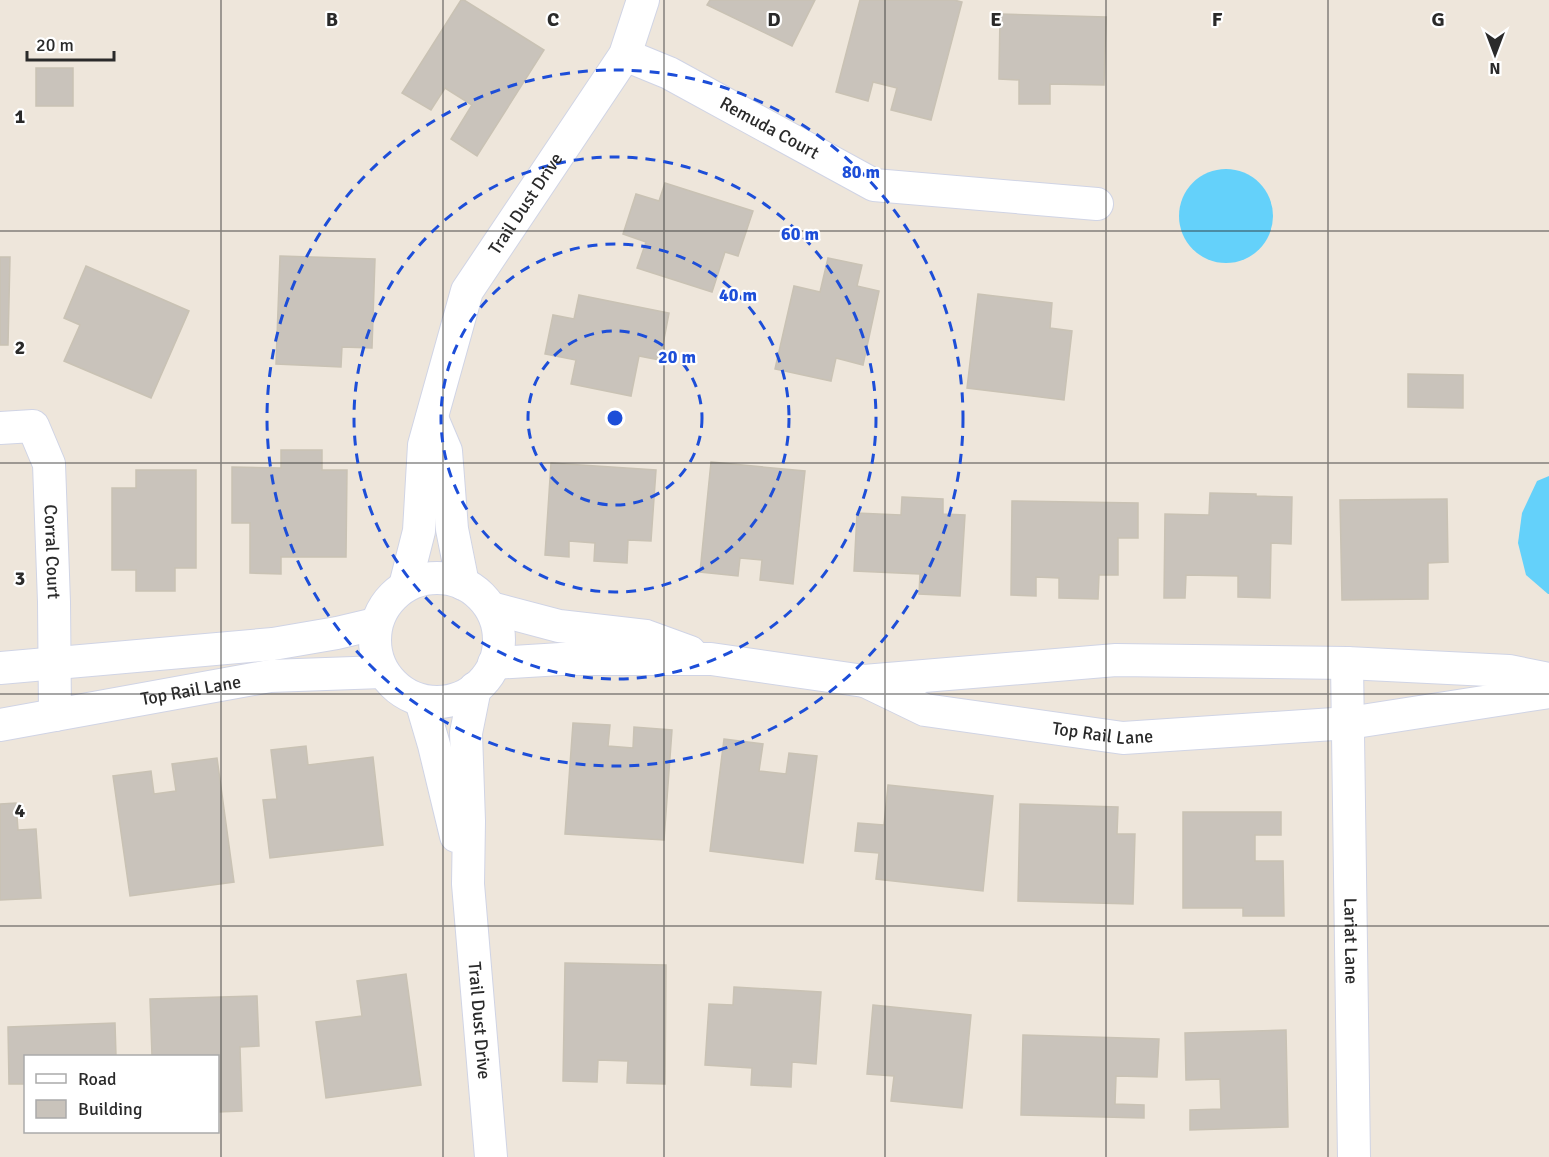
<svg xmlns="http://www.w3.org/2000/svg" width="1549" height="1157" font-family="Signika,sans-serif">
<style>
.water{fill:#64d1fa}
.building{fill:#c9c3bb;stroke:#c9c2b4;stroke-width:1.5}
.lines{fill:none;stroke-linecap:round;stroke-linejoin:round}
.street-casing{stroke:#d0d4e5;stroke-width:34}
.street{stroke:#fff;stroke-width:32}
.grid{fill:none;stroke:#2a2a2a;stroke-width:1.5;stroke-opacity:0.55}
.ring{fill:none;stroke:#1d4ed8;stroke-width:3;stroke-dasharray:10 8}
.labels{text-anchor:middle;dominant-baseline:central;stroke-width:4.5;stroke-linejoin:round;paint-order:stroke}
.street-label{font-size:18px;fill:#2a2a2a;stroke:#fff}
.grid-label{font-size:20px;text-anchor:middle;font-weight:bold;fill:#2a2a2a;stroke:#fff;stroke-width:4.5;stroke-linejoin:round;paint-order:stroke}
.centre{fill:#1d4ed8;stroke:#fff;stroke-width:3}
.ring-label{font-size:18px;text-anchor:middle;font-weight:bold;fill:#1d4ed8;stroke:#fff;stroke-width:4.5;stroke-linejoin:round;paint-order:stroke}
</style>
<rect width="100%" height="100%" fill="#eee6db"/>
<!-- water -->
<g class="water">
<circle cx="1226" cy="216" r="47"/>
<polygon points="1549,476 1549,594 1548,594 1526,575 1518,543 1522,513 1537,481"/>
</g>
<!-- building -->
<g class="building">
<polygon points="461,0 464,0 544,50 477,156 451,139 472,105 445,88 431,110 402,93"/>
<polygon points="710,0 815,0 792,46 707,5"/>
<polygon points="860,0 954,0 962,2 931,120 891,110 897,88 873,82 868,101 836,92"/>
<polygon points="1000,14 1106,17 1104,85 1050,84 1050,104 1019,104 1019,80 999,79"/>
<rect x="36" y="68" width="37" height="38"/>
<polygon points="665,183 753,211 738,256 725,252 712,292 637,268 646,242 623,234 636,194 659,201"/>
<polygon points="280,256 375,259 372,348 342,347 341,367 276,364"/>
<polygon points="0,257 10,257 8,345 0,345"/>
<polygon points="828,258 862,265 857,286 879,291 863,365 836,358 831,381 775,369 794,286 820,292"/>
<polygon points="86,266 189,311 151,398 64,361 80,325 64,318"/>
<polygon points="978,294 1052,303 1050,328 1072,331 1064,400 967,388"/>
<polygon points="579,295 669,313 660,360 639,356 631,396 571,384 576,360 545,354 553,315 574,319"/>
<polygon points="1408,374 1463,375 1463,408 1408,407"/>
<polygon points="281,450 322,450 322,470 347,470 346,557 281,557 281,574 250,573 250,523 232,523 232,467 281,468"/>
<polygon points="711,462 805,471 793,584 760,580 762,560 740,558 738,576 700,572"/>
<polygon points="551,463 656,470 651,541 628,540 627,563 594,561 595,543 569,541 569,557 545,555"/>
<polygon points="136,470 196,470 196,568 175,568 175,591 136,591 136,570 112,570 112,488 136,488"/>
<polygon points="1210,493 1256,494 1256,496 1292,497 1291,544 1271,543 1270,598 1238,597 1238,576 1186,575 1185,598 1164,598 1165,514 1209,515"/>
<polygon points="902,497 943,499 943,514 965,515 960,596 919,594 920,574 854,571 857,513 901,515"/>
<polygon points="1447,499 1448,562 1428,563 1428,599 1342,600 1340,500"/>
<polygon points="1012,501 1138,503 1138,538 1118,538 1118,575 1099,575 1098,599 1059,598 1059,578 1036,577 1036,596 1011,595"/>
<polygon points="573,723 610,725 608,746 633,748 634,727 672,730 664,840 565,834"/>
<polygon points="724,739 763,744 759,771 786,774 789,753 817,756 803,863 710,851"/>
<polygon points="306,746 308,765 373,757 383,845 270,858 263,800 277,799 271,750"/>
<polygon points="217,758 234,882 130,896 113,776 151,771 154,794 176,791 172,764"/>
<polygon points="888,785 993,796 983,891 876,879 879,853 855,851 858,823 884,825"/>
<polygon points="16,803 18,830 36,829 41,898 0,900 0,804"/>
<polygon points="1020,804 1118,807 1117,834 1135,834 1133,904 1018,901"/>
<polygon points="1183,812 1281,812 1281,835 1255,835 1255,861 1283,861 1284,916 1243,916 1243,908 1183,908"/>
<polygon points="565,963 666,965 665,1084 627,1083 628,1061 598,1060 597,1082 563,1081"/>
<polygon points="406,974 421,1085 326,1098 316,1022 362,1016 357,981"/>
<polygon points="734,987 821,992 816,1064 792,1062 791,1087 751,1085 752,1068 705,1065 709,1004 733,1005"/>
<polygon points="257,996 259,1046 240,1047 242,1111 218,1112 218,1056 152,1056 150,999"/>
<polygon points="873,1005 971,1015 962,1108 891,1101 894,1076 867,1074"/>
<polygon points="115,1023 116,1056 26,1056 26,1084 9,1084 8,1027"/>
<polygon points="1286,1030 1288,1127 1190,1130 1190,1110 1221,1109 1220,1079 1186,1080 1185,1033"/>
<polygon points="1023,1035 1159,1039 1157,1077 1116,1076 1115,1104 1144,1105 1144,1118 1021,1115"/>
</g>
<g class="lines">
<defs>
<g id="street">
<path id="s1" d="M625 55 669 73 874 185 1097 204"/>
<polyline points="432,418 446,451 452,529 463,584"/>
<path id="s2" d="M0 428 33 426 49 464 54 602 55 715"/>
<circle cx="437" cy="640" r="62"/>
<path id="s3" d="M405 586 419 531 424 445 467 291 625 55 643 0"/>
<polyline points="491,608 559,626 646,636 690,652"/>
<polyline points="494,663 561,659 711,659 864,681 1116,660 1347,663 1509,671 1549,679"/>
<path id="s4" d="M1347 663 1354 1157"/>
<polyline points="0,668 273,644 337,633 375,624"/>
<path id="s5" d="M865 681 925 710 1123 738 1349 723 1549 692"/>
<path id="s6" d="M475 688 466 733 469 821 468 884 491 1157"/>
<polyline points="421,701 434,745 456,836"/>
<path id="s7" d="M0 725 270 676 382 672"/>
</g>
</defs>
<!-- street casing -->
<use href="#street" class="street-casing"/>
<!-- street -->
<use href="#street" class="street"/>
</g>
<!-- grid -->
<path class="grid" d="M221 0V1157M443 0V1157M664 0V1157M885 0V1157M1106 0V1157M1328 0V1157M0 231H1549M0 463H1549M0 694H1549M0 926H1549"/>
<!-- distance rings -->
<g class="ring">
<circle cx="615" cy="418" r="87"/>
<circle cx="615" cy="418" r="174"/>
<circle cx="615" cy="418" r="261"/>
<circle cx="615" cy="418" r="348"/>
</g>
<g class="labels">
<!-- street labels -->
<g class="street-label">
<text stroke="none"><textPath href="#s1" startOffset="162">Remuda Court</textPath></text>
<text stroke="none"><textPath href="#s3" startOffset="408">Trail Dust Drive</textPath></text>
<text stroke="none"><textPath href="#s2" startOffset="162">Corral Court</textPath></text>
<text stroke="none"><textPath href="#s7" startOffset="194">Top Rail Lane</textPath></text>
<text stroke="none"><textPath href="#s5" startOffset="246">Top Rail Lane</textPath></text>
<text stroke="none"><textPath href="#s4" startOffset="278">Lariat Lane</textPath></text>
<text stroke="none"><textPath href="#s6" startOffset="334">Trail Dust Drive</textPath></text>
</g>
</g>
<g class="grid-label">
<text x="332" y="26">B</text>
<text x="553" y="26">C</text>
<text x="774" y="26">D</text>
<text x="996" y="26">E</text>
<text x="1217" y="26">F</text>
<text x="1438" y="26">G</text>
<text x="20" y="123">1</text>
<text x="20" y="354">2</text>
<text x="20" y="585">3</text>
<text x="20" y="817">4</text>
</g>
<circle cx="615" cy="418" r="9" class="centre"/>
<g class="ring-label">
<text x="861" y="178">80 m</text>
<text x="800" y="240">60 m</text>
<text x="738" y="301">40 m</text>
<text x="677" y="363">20 m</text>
</g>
<!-- legend -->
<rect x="24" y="1055" width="195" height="78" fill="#ffffff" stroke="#aaaaaa" stroke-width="1.5"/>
<rect x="36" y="1074" width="30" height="9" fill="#ffffff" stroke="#aaaaaa" stroke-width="1.5"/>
<text x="78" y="1085" font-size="18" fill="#2a2a2a">Road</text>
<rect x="36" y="1100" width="30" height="18" fill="#c9c3bb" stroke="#aaaaaa" stroke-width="1.5"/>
<text x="78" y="1115" font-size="18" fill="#2a2a2a">Building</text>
<!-- north arrow -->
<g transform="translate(1495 54) rotate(180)" stroke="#ffffff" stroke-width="4.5" paint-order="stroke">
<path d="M0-4.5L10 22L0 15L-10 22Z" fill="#2a2a2a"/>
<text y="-9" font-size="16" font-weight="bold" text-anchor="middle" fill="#2a2a2a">N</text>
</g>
<!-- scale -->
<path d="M27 51v9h87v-9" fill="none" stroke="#2a2a2a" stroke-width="3"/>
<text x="36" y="51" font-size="18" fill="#2a2a2a" stroke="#ffffff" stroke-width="4.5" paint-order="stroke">20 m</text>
</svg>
